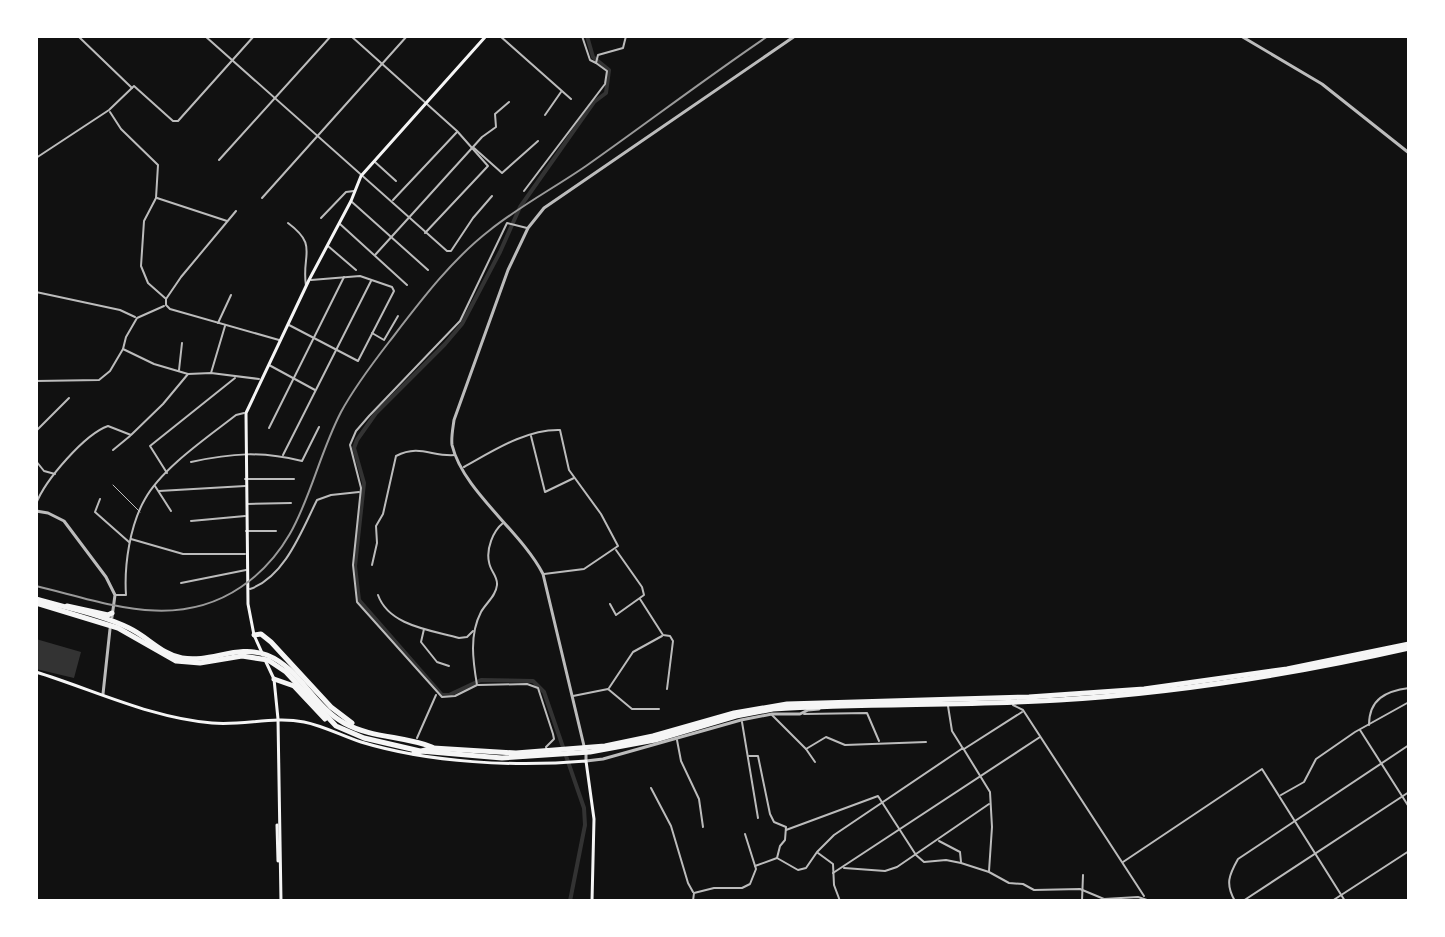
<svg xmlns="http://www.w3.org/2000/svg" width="1445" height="937" font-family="'IBM Plex Serif',serif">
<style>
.water{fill:#333}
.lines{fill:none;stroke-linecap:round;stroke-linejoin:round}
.canal{stroke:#333;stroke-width:4}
.service{stroke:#bcbcbc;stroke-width:1}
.minor{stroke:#bcbcbc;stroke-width:2}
.tertiary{stroke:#bcbcbc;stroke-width:3}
.secondary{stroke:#f5f5f5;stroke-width:3}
.trunk{stroke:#f5f5f5;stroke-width:5}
.rail{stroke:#9a9a9a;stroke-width:2}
</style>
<rect width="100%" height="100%" fill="#111"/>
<!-- water -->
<polygon class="water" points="36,639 81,652 74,678 36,669"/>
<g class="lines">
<!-- canal -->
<polyline class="canal" points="570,901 585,825 584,808 544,692 533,681 481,680 449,695 442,695 359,600 355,566 364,483 354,448 357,440 376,413 445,344 462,324 500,252 520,207 594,102 606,93 609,70 593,57 587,36"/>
<!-- service -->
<polyline class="service" points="113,485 140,512"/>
<!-- minor -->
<g class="minor">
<polyline points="78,36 132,88"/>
<polyline points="205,36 447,251 451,251 473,218 492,196"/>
<polyline points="351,36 457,131 488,166 425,233"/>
<polyline points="500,36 571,99"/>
<polyline points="582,36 590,60 596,63 598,55 623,48 626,36"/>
<polyline points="110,112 121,129 158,165 156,198 144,221 141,266 148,283 165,298"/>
<polyline points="545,115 561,92"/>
<polyline points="474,148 502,173 538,141"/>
<polyline points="36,158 109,110 134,86 173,121 178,121 254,36"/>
<polyline points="219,160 331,36"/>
<polyline points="375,162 396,181"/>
<polyline points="524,191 605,84 607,71 596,63"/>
<polyline points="157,198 227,221"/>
<polyline points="262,198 407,36"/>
<polyline points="393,200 457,132"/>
<polyline points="352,202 428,270"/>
<polyline points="236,211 181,277 166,299 166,305 170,309 279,340"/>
<polyline points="321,218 346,192 354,191"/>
<path d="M288 223C319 246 301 254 306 286"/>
<polyline points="340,224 407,285"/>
<polyline points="328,246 356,270"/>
<polyline points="375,255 482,137 496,127 495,114 509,102"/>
<polyline points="36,292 120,310 135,317"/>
<polyline points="218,323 231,295"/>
<polyline points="289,325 358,361 394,291 392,287 360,276 311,280"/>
<polyline points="372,333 384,340 398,316"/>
<polyline points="123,349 154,364 188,374 211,373 259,379"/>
<polyline points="269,365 315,390"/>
<polyline points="179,370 182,343"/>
<polyline points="211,373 225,326"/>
<polyline points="36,381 99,380 110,371 123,349 126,337 137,318 164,306"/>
<polyline points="269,428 344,277"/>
<polyline points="36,431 69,398"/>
<polyline points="531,436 545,492 574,478"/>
<polyline points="113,450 130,436"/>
<polyline points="283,455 371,281"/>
<polyline points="36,461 44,471 55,474"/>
<path d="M191 462C232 453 261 451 302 461L319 427"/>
<path d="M464 467C493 451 526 429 560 430L569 470 601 514 618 546 584 569 544 574"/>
<polyline points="167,473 150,446 235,378"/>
<polyline points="245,479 294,479"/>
<polyline points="155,486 171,511"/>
<polyline points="159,491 245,486"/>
<polyline points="100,499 95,512 129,542"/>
<path d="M36 504C45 480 85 434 108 426L131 435 163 404 188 374"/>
<polyline points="247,504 291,503"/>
<polyline points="191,521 245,516"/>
<path d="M503 523C493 531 486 549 489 562 490 571 498 576 497 585 496 596 486 603 481 612 469 635 473 661 477 685L455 696 442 697 357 602 353 565 361 488 350 445 356 431 369 416 460 321 507 223 527 228"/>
<polyline points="246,531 276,531"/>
<polyline points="131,539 183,554 245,554"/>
<path d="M372 565 377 543 376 526 383 514 396 456C420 444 432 457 455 455"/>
<polyline points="181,583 246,570"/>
<path d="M250 589C285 577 302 530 317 500L331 495 359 492"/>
<path d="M116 595H126C124 565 130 525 145 499 162 468 208 437 236 415L244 413"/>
<path d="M378 595C389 626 431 630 459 638L467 637 473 631"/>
<polyline points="640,599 663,635 670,636 673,641 667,689"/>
<polyline points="610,604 616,615 644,595 642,587 616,550"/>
<polyline points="424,629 421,642 437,662 449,666"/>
<polyline points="478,685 527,684 538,688 553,734 554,739 546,747 547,751"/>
<polyline points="609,688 633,652 662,636"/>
<polyline points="573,696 608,689 632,709 659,709"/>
<polyline points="1013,705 1023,710 1144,896"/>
<polyline points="948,706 952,731 962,747"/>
<polyline points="804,714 867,713 879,741"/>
<polyline points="772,715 806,749 815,762"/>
<polyline points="742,722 758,818"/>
<path d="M1369 725C1369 699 1386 691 1409 688"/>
<polyline points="1360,730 1409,807"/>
<polyline points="417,738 436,695"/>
<polyline points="677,740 681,761 699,799 703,827"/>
<polyline points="806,749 826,737 845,745 926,742"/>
<polyline points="964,749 1022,712"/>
<polyline points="749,756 758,756 770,814 774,822 786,827 785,840 780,846 777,858 755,866"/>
<polyline points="651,788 671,826 688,883 693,892"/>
<polyline points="1281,795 1304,782 1316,759 1355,732 1409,702"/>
<polyline points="786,830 878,796 916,855 924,862 946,860 961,863 989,872 1009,883 1023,884 1034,890 1080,889 1104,899 1138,897 1150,901"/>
<polyline points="939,841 960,852 961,862"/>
<polyline points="818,853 833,864 834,885 840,901"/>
<polyline points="777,858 798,870 806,868 817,852 834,835 963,748 990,792 992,827 989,871"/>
<polyline points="1123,862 1262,769 1345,901"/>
<polyline points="844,868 885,871 897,867 989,804"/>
<polyline points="833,873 1040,737"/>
<polyline points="693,901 694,893 714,888 742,888 750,884 756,869 745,834"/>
<polyline points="918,901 937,901"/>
<polyline points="1082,901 1083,875"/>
<path d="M1235 901C1225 884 1229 875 1238 859L1409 745"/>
<polyline points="1243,901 1409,792"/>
<polyline points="1332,901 1409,851"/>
</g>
<!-- tertiary -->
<g class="tertiary">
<polyline points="1241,36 1322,84 1409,153"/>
<polyline points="36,511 48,513 64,521 106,577 115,595 112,617"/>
<polyline points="103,694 110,629"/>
<path d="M584 746 543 574C521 531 463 491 452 445 451 437 453 428 454 420L508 270 528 228 544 208 795 36"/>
<polyline points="586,753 586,761 603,759 741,720 772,714 800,714 808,710 819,709"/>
</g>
<!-- secondary -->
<g class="secondary">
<polyline points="263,655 254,635 248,604 246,413 309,280 351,201 361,176 486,36"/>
<polyline points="266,662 274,679 278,719 281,901"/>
<path d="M36 672C94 690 151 718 212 723 243 726 273 716 304 722 324 726 342 736 361 742 430 763 515 767 586 761L594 819 592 901"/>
<polyline points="277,825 278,861"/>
</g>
<!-- trunk -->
<g class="trunk">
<path d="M36 599C66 608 101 614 129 628 148 637 161 654 182 658 211 663 238 644 267 655 300 668 313 706 344 723 371 738 404 736 432 747"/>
<path d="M36 603 118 628 176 661 200 663 242 656 268 660 286 672 336 726 364 738 420 751 502 758 590 752 655 740 736 716 773 709C868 703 964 706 1059 700 1177 693 1294 674 1409 648"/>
<polyline points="67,606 108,615 112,613"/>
<polyline points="254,635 261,634 271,642 331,707 352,723"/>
<polyline points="274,679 294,686 325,719"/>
<polyline points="414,753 433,748 516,753 605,746 653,736 734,713 787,704 1029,697 1144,689 1287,669 1409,644"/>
</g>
<!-- rail -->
<path class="rail" d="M36 586C104 602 175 632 241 587 306 543 308 476 341 412 354 388 372 364 389 342 419 303 451 260 490 230 520 206 554 188 586 166 647 123 706 78 768 36"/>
</g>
<!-- border -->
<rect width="1445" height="937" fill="none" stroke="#ffffff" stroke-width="76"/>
</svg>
